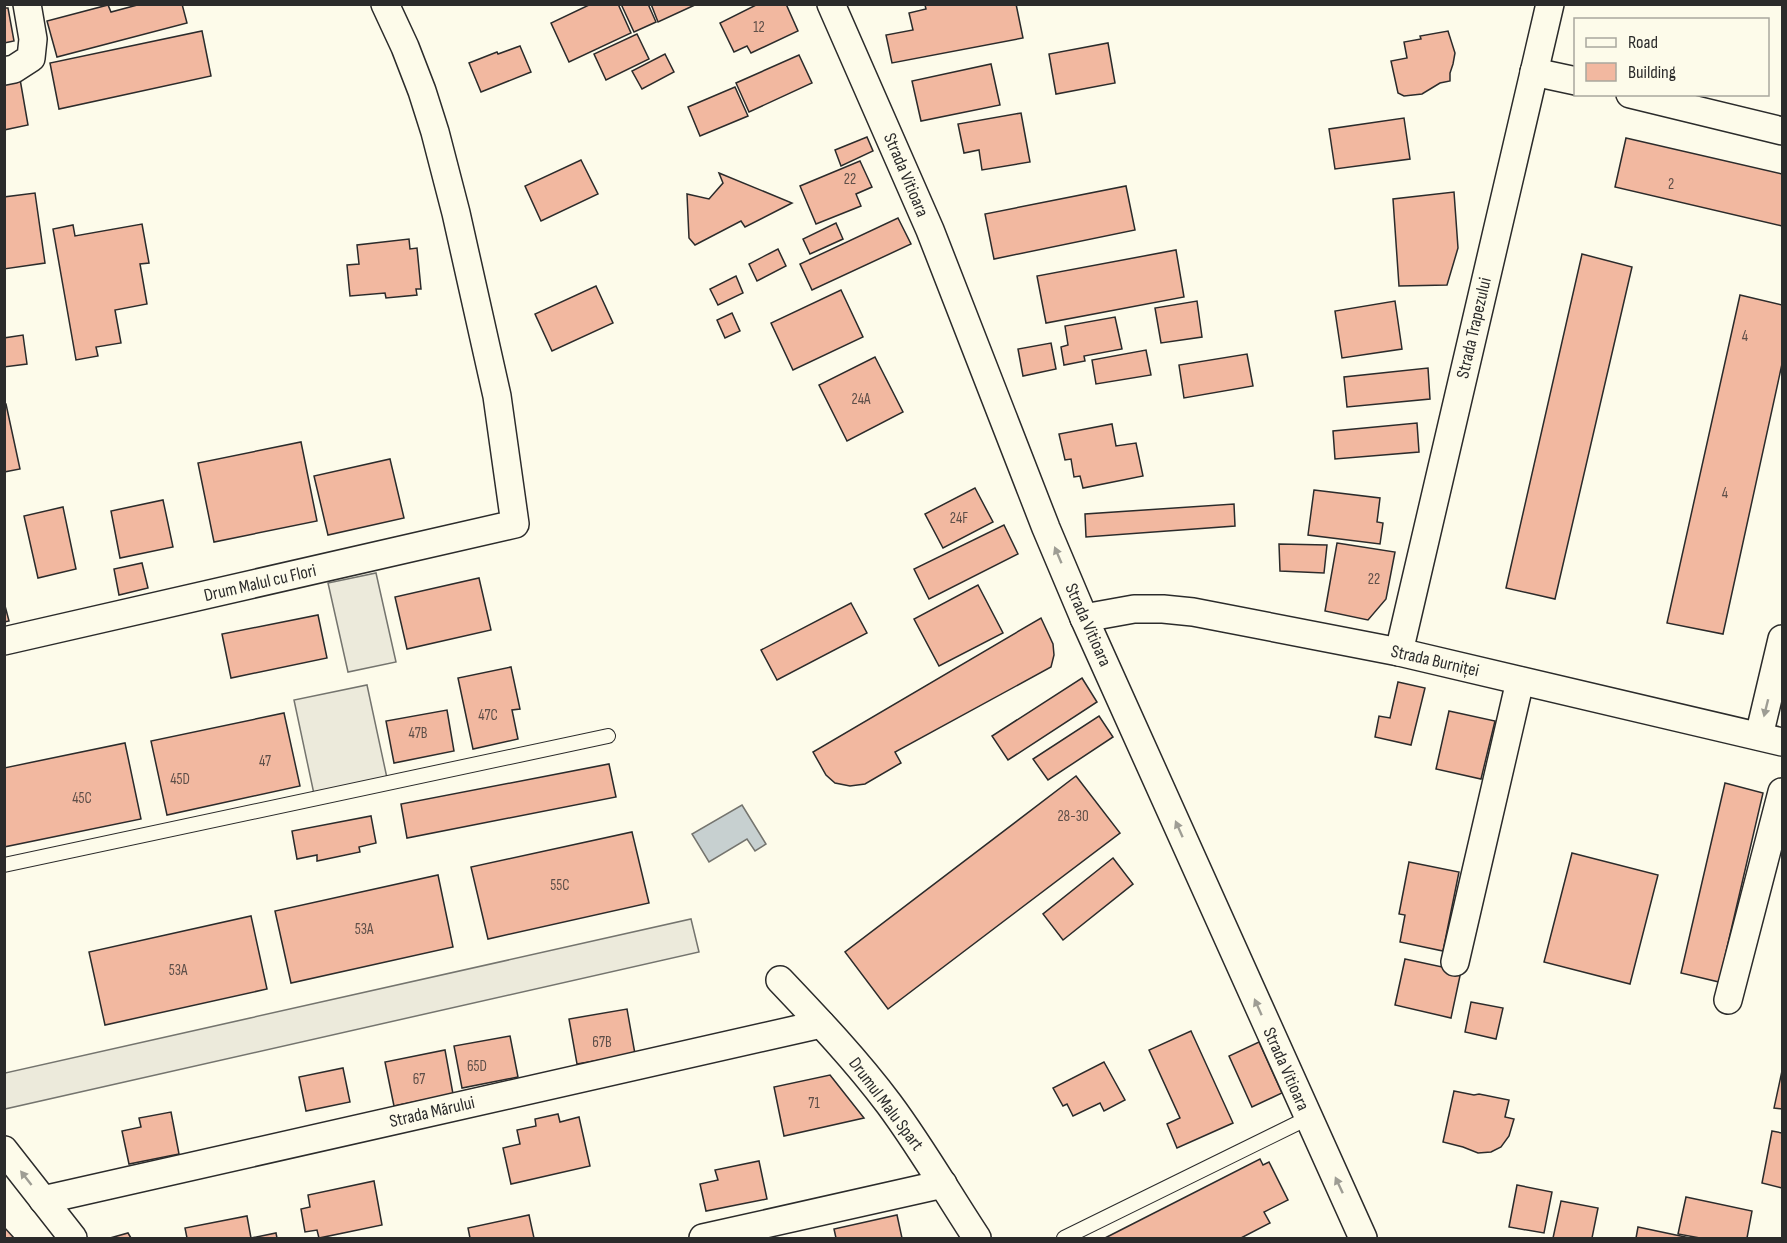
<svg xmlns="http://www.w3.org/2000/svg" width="1787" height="1243" font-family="'Sofia Sans Condensed',sans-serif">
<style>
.parking{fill:#eceadb;stroke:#74746e;stroke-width:1.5}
.water{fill:#c7d0d0;stroke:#74746e;stroke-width:1.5}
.building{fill:#f2b8a0;stroke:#2b2b2b;stroke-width:1.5}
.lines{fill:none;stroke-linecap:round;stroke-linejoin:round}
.service-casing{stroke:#2b2b2b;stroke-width:16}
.minor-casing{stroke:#2b2b2b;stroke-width:30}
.service{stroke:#fdfbea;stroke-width:14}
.minor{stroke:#fdfbea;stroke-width:27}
.oneway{fill:#9e9d94}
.labels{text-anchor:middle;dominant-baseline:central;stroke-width:4.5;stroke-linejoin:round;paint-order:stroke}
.number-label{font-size:15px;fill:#5d4e48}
.street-label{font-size:18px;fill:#2b2b2b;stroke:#fdfbea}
</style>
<rect width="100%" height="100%" fill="#fdfbea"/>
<!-- parking -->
<g class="parking">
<polygon points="376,573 396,662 348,672 328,583"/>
<polygon points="367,685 387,778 314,794 294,700"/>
<polygon points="691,919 699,952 5,1109 5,1073"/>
</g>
<!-- water -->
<polygon class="water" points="742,805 766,844 755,851 747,839 709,862 692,834"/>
<!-- building -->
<g class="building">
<polygon points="141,4 182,4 187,23 57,57 47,21 108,5 111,12"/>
<polygon points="591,4 618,4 631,33 569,62 551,23"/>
<polygon points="621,4 648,4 656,22 634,32"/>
<polygon points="651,4 697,4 658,22"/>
<polygon points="758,4 786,4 798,31 751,53 747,46 734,52 720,23"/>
<polygon points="1016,4 1023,38 892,63 886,35 913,30 909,13 926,9 925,5"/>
<polygon points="4,8 8,8 14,41 4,43"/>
<polygon points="202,31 211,76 59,109 50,63"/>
<polygon points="1448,31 1455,53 1453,64 1450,73 1450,81 1440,83 1422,94 1404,96 1398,93 1391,61 1407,58 1404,42 1421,39 1420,36"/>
<polygon points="637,34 649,59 606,80 594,54"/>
<polygon points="1108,43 1115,83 1056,94 1049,54"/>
<polygon points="520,46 531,72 481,92 469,63 497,52 498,54"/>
<polygon points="665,54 674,72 642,89 632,71"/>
<polygon points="799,55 812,83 749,112 736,83"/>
<polygon points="991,64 1000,105 921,121 912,81"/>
<polygon points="20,79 28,125 4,130 4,82"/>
<polygon points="735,87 748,116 700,136 688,107"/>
<polygon points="1021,113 1030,162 982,170 979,150 964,153 958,124"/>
<polygon points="1404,118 1410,159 1335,169 1329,129"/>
<polygon points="867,137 873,151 841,166 835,150"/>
<polygon points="1626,138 1782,174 1782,226 1615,187"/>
<polygon points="581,160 598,194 541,221 525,186"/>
<polygon points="860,161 872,187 856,194 861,206 816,224 800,186"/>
<polygon points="719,173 792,203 745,227 741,221 695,245 689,238 687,194 709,199 723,183"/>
<polygon points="1126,186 1135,230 994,259 985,214"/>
<polygon points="1454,192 1458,248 1447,285 1399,286 1393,199"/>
<polygon points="35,193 45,263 4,269 4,197"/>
<polygon points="898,218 911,244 812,290 800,264"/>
<polygon points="836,223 843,239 810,254 803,239"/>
<polygon points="142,224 149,263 140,264 147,304 115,310 121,343 96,347 98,356 76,360 53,229 73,225 75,236"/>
<polygon points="409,239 410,249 417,248 421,289 416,289 417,295 386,298 385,293 350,296 347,265 359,264 357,245"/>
<polygon points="778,249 786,266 757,281 749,264"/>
<polygon points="1176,250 1184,297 1046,323 1037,276"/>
<polygon points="1582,254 1632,267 1555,599 1506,588"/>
<polygon points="736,276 743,293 718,305 710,289"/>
<polygon points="596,286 613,323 552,351 535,314"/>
<polygon points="841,290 863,337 793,370 771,323"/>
<polygon points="1740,295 1782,305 1782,364 1723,634 1667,623"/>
<polygon points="1197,301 1202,337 1161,343 1155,308"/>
<polygon points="1395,301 1402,349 1342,358 1335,311"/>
<polygon points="732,313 740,331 725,338 717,320"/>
<polygon points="1115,317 1122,349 1084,356 1085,361 1064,365 1061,347 1068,345 1065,326"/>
<polygon points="23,335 27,364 4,367 4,338"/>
<polygon points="1051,343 1056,369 1023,376 1018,349"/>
<polygon points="1146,350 1151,375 1096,384 1092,360"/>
<polygon points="1247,354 1253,386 1184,398 1179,365"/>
<polygon points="875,357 903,412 847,441 819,385"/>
<polygon points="1428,368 1430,399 1347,407 1344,377"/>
<polygon points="4,404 6,404 20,469 4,472"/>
<polygon points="1417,423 1419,452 1335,459 1333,431"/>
<polygon points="1112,424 1116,446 1136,443 1143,476 1083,488 1080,476 1074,477 1071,459 1065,460 1059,434"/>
<polygon points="301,442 317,521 214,542 198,463"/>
<polygon points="390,459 404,518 328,535 314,476"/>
<polygon points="975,488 993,522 943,548 925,514"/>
<polygon points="1314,490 1380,498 1377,522 1383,523 1380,544 1308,535"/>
<polygon points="163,500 173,547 120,558 111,511"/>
<polygon points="1234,504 1235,526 1086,537 1085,514"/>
<polygon points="63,507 76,569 38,578 24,516"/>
<polygon points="1004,525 1018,554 929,599 914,569"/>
<polygon points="1337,543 1395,552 1386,599 1368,620 1325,611"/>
<polygon points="1279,544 1327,545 1324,573 1280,571"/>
<polygon points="142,563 148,588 119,595 114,569"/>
<polygon points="479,578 491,630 407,649 395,597"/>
<polygon points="978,585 1003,633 939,666 914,619"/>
<polygon points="4,602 9,621 4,622"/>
<polygon points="851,603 867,633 777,680 761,650"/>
<polygon points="318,615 327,658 231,678 222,634"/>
<polygon points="1041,618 1053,644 1054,655 1051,667 895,752 901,763 865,784 850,786 835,783 826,775 813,752"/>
<polygon points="511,667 520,709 512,710 518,739 473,749 458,678"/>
<polygon points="1082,678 1097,702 1008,760 992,736"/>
<polygon points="1398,682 1425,688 1411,745 1375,737 1379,716 1390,718"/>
<polygon points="447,710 454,751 394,763 386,721"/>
<polygon points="1449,711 1495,721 1481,779 1436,769"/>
<polygon points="284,713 300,786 167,815 151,741"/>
<polygon points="1099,716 1113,737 1048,780 1033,759"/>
<polygon points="125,743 141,819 4,847 4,768"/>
<polygon points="609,764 616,797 407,838 401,804"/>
<polygon points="1076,776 1120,833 888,1009 845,952"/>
<polygon points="1725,783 1763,793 1719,982 1681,973"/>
<polygon points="371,816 376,843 359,847 360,852 317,861 317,855 297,859 292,831"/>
<polygon points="632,832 649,903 488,939 471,867"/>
<polygon points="1572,853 1658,875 1630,984 1544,962"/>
<polygon points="1113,858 1133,884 1063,940 1043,914"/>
<polygon points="1409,862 1459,872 1443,951 1400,942 1405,915 1399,914"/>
<polygon points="438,875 453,947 291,983 275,911"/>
<polygon points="251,916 267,989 105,1025 89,952"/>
<polygon points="1405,959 1461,971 1451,1018 1395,1005"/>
<polygon points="1471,1002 1503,1008 1496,1039 1465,1032"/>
<polygon points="627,1009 635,1054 577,1064 569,1019"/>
<polygon points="1191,1031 1233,1123 1177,1148 1167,1124 1180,1118 1149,1050"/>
<polygon points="510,1036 518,1077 462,1088 454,1046"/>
<polygon points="1259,1042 1282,1093 1252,1107 1229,1056"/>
<polygon points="445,1050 453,1094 394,1106 385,1062"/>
<polygon points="1104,1062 1125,1100 1104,1111 1100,1103 1073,1116 1067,1104 1063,1106 1053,1088"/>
<polygon points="343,1068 350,1102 306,1111 299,1077"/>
<polygon points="1782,1071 1782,1109 1774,1108"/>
<polygon points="830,1075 864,1118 784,1136 774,1087"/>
<polygon points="1454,1091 1474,1095 1479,1094 1509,1100 1505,1117 1514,1119 1509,1136 1501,1147 1491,1152 1478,1153 1463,1147 1443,1142"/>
<polygon points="171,1112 179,1154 129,1164 122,1131 141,1127 139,1118"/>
<polygon points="558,1114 560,1122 579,1117 590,1166 511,1184 503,1148 520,1144 517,1130 536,1126 535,1119"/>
<polygon points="1772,1131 1782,1133 1782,1188 1762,1183"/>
<polygon points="1260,1159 1263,1165 1269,1162 1288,1200 1264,1212 1270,1223 1241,1238 1105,1238"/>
<polygon points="759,1161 767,1199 706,1211 700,1184 718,1180 715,1170"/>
<polygon points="374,1181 382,1225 319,1238 317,1230 305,1232 301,1209 310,1207 308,1195"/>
<polygon points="1517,1185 1552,1192 1544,1233 1509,1227"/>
<polygon points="1686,1197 1752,1211 1747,1238 1700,1238 1678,1234"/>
<polygon points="1561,1201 1598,1208 1592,1238 1553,1238"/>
<polygon points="529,1215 534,1238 470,1238 468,1228"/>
<polygon points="897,1215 902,1238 836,1238 834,1229"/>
<polygon points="247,1216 251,1238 276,1233 277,1238 187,1238 185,1228"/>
<polygon points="4,1227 14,1238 4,1238"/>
<polygon points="1638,1227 1690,1238 1636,1238"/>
<polygon points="128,1233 131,1238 110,1238"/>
</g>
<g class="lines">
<defs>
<g id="service">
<polyline points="4,865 608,736"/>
<polyline points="1064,1238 1308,1118"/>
</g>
<g id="minor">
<polyline points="831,4 930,230 1046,528 1084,618 1363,1238"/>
<polyline points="4,71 14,69 31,58 33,39 27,4"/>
<polyline points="1534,72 1576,81"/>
<polyline points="1630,94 1782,131"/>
<polyline points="1084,618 1134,609 1163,609 1193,612 1399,652 1782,742"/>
<polyline points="4,641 515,524 497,396 456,213 435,132 422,91 405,47 385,4"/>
<polyline points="1399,652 1550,4"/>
<polyline points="1759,736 1782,639"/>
<polyline points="1455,962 1520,681"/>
<path d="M780 980C818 1020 856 1060 889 1104 921 1147 948 1194 977 1238"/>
<polyline points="1728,1000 1782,792"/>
<polyline points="4,1150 73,1238"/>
<polyline points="43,1200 821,1024"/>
<polyline points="703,1238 943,1184"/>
</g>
</defs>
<!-- service casing -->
<use href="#service" class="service-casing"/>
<!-- minor casing -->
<use href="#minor" class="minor-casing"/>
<!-- service -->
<use href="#service" class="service"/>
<!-- minor -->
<use href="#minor" class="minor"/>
</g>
<!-- one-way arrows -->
<defs><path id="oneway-solid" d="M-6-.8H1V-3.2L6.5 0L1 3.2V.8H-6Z" transform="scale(1.5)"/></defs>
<g class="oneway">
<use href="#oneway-solid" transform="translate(1058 555) rotate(-113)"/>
<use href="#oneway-solid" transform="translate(1766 708) rotate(104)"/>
<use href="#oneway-solid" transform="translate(1179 829) rotate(-114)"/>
<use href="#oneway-solid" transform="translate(1258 1007) rotate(-114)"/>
<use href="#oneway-solid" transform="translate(26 1178) rotate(-128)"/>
<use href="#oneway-solid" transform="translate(1339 1185) rotate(-115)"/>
</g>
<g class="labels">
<!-- number labels -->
<g class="number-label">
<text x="759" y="27">12</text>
<text x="850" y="179">22</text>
<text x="1671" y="184">2</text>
<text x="1745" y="336">4</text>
<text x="861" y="399">24A</text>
<text x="1725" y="493">4</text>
<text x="959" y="518">24F</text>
<text x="1374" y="579">22</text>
<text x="488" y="715">47C</text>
<text x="418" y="733">47B</text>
<text x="265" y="761">47</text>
<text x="180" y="779">45D</text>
<text x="82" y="798">45C</text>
<text x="1073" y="816">28-30</text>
<text x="560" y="885">55C</text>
<text x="364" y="929">53A</text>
<text x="178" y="970">53A</text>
<text x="602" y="1042">67B</text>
<text x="477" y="1066">65D</text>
<text x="419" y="1079">67</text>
<text x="814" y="1103">71</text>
</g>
<!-- street labels -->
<g class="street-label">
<text transform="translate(906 175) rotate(67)">Strada Vitioara</text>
<text transform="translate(1474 328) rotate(-77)">Strada Trapezului</text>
<text transform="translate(260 583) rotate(-13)">Drum Malul cu Flori</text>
<text transform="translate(1088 625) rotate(66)">Strada Vitioara</text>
<text transform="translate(1435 661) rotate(13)">Strada Burniței</text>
<text transform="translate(1286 1069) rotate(66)">Strada Vitioara</text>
<text transform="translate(886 1104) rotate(53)">Drumul Malu Spart</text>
<text transform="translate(432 1112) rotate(-13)">Strada Mărului</text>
</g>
</g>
<!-- border -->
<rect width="1787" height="1243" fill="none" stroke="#2b2b2b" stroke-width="12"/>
<!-- legend -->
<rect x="1574" y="18" width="195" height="78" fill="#fdfbea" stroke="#a9a89e" stroke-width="1.5"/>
<rect x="1586" y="38" width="30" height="9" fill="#fdfbea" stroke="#a9a89e" stroke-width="1.5"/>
<text x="1628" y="48" font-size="18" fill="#2b2b2b">Road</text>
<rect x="1586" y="63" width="30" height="18" fill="#f2b8a0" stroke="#a9a89e" stroke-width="1.5"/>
<text x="1628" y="78" font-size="18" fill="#2b2b2b">Building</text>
</svg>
